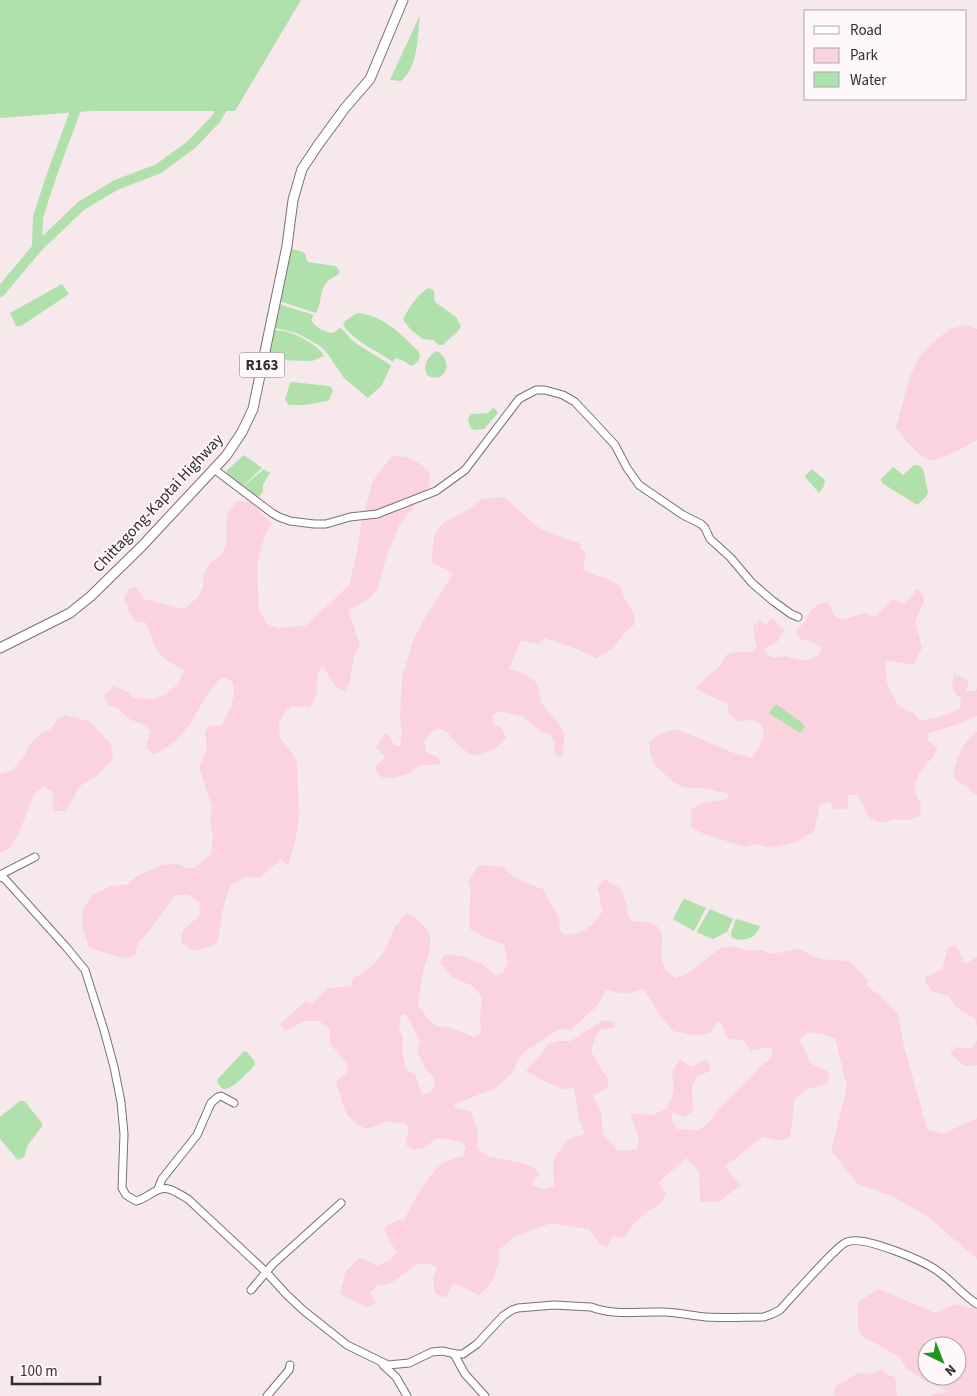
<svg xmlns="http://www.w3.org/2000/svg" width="977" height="1396" font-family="'Source Sans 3',sans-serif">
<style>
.green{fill:#fbd3de;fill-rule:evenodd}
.water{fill:#b0e0ab}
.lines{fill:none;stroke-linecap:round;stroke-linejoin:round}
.river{stroke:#b0e0ab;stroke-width:10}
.minor-casing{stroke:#7d6f73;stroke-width:9}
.major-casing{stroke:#7d6f73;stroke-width:11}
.minor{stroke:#fff;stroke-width:7}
.major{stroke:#fff;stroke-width:9}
.labels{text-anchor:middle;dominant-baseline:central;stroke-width:4;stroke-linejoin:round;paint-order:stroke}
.shield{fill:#fef8fa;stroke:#706a6c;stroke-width:1}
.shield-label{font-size:15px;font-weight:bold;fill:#332d2f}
.street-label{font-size:16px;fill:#332d2f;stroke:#fef8fa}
</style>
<rect width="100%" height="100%" fill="#f7e8ec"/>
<!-- green -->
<g class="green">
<path d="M966 325 977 329V440L959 450 933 461C919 458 905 439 896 428L910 376 918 359 931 344 950 329Z"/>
<path d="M392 456C412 457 415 459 429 472L430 485 410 512 400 524 387 555 377 589 369 599 348 610 360 645 354 656 349 685 345 691 335 686 322 665 317 676V694L310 707 291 706 285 712 279 723 280 738 288 747 297 762 299 814 296 838 288 866 281 859 260 878 247 877 230 885 223 909 218 942 210 947 194 951 181 942 183 930 199 916 200 903 188 895H175L150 930 138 943 135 955C132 956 129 958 126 958 121 958 95 950 89 947L83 928 82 911 93 894 109 887 128 884 137 876 163 865 176 864 188 868H195L211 854 213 839 210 819 212 807 199 767 207 748 205 732 209 726 222 725C229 711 238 696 232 681L222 677C195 702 194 738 154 754L146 747 151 731 141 723 131 720 123 714 118 708 108 705 104 696 114 686 129 693 134 698 155 699 166 694 178 684 184 671 165 659 156 650 151 635 145 622 137 623 129 612 124 599 129 589 136 587 144 599 184 609C197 598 206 592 203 575L210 563 221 555 226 546 227 514 237 501 252 503 272 524 264 537 257 565 259 610 267 624 279 628 307 625 349 585 357 552 362 519 373 481Z"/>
<path d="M504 497 540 529 581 544 580 550 586 551 583 569 594 575 609 579 612 582 620 585 625 600 634 613 635 624 625 632 612 649 596 658 574 648 544 638 539 644 521 640 509 669 526 674 537 683 542 704 557 721 565 735 562 758 555 755 554 741 551 735 542 732 522 716 500 711 492 715 493 723 501 728 506 738 493 750 477 756C472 754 467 753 463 749 447 736 443 716 424 741L426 752 438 757 441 763 437 765H420L408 774 392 778 381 777 374 768 385 757 376 747 385 734H388L395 746H400L402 732 400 717 402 677 413 641 423 621 453 574C448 569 438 566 432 563L433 543 435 534 443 523 469 509 481 499Z"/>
<path d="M917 589 923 596 924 601 915 621 922 648 913 665 885 660 887 683 898 706 915 714 919 721 939 717 960 709 961 699C951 690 951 687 954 674L969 680 966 691H975L977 688V716L958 724 929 733 928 740 938 749 932 758 919 773 914 790 921 805 920 816 907 820 892 819 884 823 870 819 858 795H848V808L834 810 830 802 820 804 814 831 796 842 771 848 755 844 746 847 704 834 691 827V810L703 803 729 799 727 793 703 788H690L678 785 670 779 654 764 650 751 649 743 657 735 675 729 706 741 731 752 752 758C759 747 775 724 751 720 748 720 743 722 740 721 736 721 732 717 729 715L727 704 698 690 696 688 706 677 718 668 726 655 742 651 752 652 757 647 754 637 753 627 760 620 766 625 772 618 785 630 776 643 765 648V651L772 658 785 656 804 661 819 655 821 647 810 641 799 639 796 630 804 623 810 611 817 605 828 602 835 616 843 620 864 613 875 617 893 599 905 604Z"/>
<polygon points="65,715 89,721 111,744 113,759 98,775 80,786 66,811 53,811 53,792 44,786 34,794 19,833 10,848 0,853 0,774 11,771 24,757 29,746 39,735 50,729 59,718"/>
<path d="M976 732H977V795C973 793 971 790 967 787 962 784 958 781 953 777 957 756 961 746 976 732Z"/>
<path d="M479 865 504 867C512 879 530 884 543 889L560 921 559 930 565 935C583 933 594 927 603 910 599 903 600 895 597 888L605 879 621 889 627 906V913L632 921C638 922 643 921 648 922 670 928 659 945 662 959 663 968 669 973 675 978L685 975 721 948 732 946 745 950H761L772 954 798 949 820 959 849 961 862 973 868 981 866 984C871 990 877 993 882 998 888 1003 892 1009 898 1014L904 1046 927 1129 943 1134 977 1118V1259L928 1217 894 1197 858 1184 831 1151 847 1087 835 1038 822 1034 808 1032 800 1039 810 1063 830 1073 827 1084 807 1089 795 1098 790 1138 779 1141 763 1137 747 1149 725 1167 741 1185 718 1202 700 1201 699 1171 686 1158 658 1183 667 1193 659 1205 651 1209 633 1224 625 1238 613 1236 607 1248 600 1244 589 1229 551 1223 514 1237 499 1250V1262L492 1282 479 1295 453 1283 446 1298 435 1293 433 1279 437 1267 425 1263 415 1265 394 1281 388 1284 378 1285 370 1292 376 1303 366 1307C357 1302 348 1300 340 1293L346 1271 360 1257 377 1266 389 1261 397 1252 389 1241 384 1228 397 1220H404C411 1206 429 1172 442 1164 448 1160 457 1158 464 1156L466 1147C459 1139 448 1139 437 1138L424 1148 413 1150 405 1144 409 1128 405 1123 385 1122 366 1129C341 1116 345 1107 336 1082L346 1073 348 1064 330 1044V1029L319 1021H304L285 1031 280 1024 306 1001 312 1004 328 988 351 986 353 979 372 966 384 952 395 927 406 913C415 917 429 928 430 938 432 950 425 962 423 973 421 984 419 995 418 1005L429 1020 436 1026 451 1028 474 1037 481 1033 480 1018 482 997 473 986 453 978 440 963 445 954 463 956 482 964 496 976 503 972 508 963 504 944 486 938 470 929 469 908 471 891 468 881ZM643 988 663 1020 673 1031 697 1036 710 1033 715 1026 717 1021 723 1026 726 1038 743 1040 751 1051 770 1047 773 1051 771 1058 761 1066 718 1110 708 1123 699 1130 677 1129 671 1118 673 1112 685 1117 693 1111 692 1086 697 1076 711 1071 707 1059 691 1067 680 1059 672 1072 674 1091 667 1109 652 1115 630 1113 639 1138 637 1150 618 1151 603 1135 601 1113 593 1095 607 1088 609 1081 601 1069 591 1051 595 1038 600 1030 615 1027V1022L603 1020 571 1041H557L547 1045 541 1055 526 1071 548 1083 564 1089 574 1088 579 1119 585 1134 569 1139 557 1153 553 1161 554 1186 543 1189 531 1185 535 1179 540 1175 533 1167 519 1162 489 1157 477 1148 478 1132 471 1112 455 1108V1104L496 1088 512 1073 518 1060 524 1052 559 1029 571 1030C581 1019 594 1012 601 1000 603 997 604 993 606 989 621 994 629 995 643 988ZM406 1014 420 1041 417 1051 426 1070 433 1076 435 1082 432 1091 423 1095 419 1087 416 1076 406 1069 402 1051 403 1038 399 1027 401 1015Z"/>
<path d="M955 945 962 956 963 961 965 964 977 957V1027L975 1019 956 1007 949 996 933 992 925 982 926 977C952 966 939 967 949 947Z"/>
<polygon points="977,1040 977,1065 964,1066 950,1053 956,1047 971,1049"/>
<path d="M879 1289 935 1313 955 1304 977 1309V1396H931L934 1394 950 1392 923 1380 906 1368 900 1357 862 1336 858 1326V1302ZM927 1346H957V1376H927Z"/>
<polygon points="881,1369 886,1374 895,1377 897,1396 837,1396 833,1394 835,1387 858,1373 873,1374"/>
</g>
<!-- water -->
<g class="water">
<polygon points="0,0 301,0 235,111 91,111 0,118"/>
<path d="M420 15C417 37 419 66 401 81L390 80Z"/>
<path d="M293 249 303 252 306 255V259L308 262 335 266C338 268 340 271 339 274 336 276 331 278 328 281 319 289 322 304 316 313L279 301 288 253Z"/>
<polygon points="62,284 69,294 21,326 16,326 10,313"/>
<path d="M429 288C437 290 433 296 435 302L456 317 461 326 459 330 443 345H439L433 340 423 339 411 330 403 320C406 311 421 290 429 288Z"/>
<path d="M279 304 314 315 311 320C316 328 324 332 333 333L340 328H341L354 342 389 364 391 366 382 385 368 398 344 378 327 353 320 346 297 333 275 328 273 326Z"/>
<path d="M357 313C383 315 401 334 419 352 422 358 417 364 411 366L404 361 395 358 393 362C376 350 355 342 343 325L345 321Z"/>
<path d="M275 330C280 331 286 331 291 333 300 336 320 347 324 356L312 361 273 360 269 357 268 355 273 331Z"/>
<path d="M436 351C454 358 447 386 427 375 422 365 428 357 436 351Z"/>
<polygon points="292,382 329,386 332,388 333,391 329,400 327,401 305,405 289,405 285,400 290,383"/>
<polygon points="494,408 497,411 498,413 484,429 474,430 470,427 468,419 471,414 488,413 492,409"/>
<path d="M244 455 262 468 243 486C237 484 229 477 226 471Z"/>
<polygon points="914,465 918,465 923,469 928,492 926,497 917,505 882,483 881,479 893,467 903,475"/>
<polygon points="264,469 270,473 263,485 263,492 259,497 254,494 244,486"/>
<polygon points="812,469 825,480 823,488 819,493 806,478 805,476"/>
<polygon points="775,705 777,705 801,722 805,727 800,733 770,714 769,713"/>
<polygon points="685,899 706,908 694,931 673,919 683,900"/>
<polygon points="710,909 733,919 727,932 713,939 698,933 697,931"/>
<path d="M736 919 760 926C755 939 745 942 732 938L731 933Z"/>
<path d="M244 1051 247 1052 255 1062 254 1066C249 1071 233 1089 225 1089 221 1089 218 1084 217 1081L218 1079Z"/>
<polygon points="20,1101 24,1101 26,1103 42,1123 42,1126 28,1145 24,1157 18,1160 0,1139 0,1117"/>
</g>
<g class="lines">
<!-- river -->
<g class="river">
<polyline points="37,248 38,217 51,177 79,101"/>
<polyline points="0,292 37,248 81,206 116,185 158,169 191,145 216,119 227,99"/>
</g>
<defs>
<g id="minor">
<polyline points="214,469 272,513 279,517 290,521 314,524 326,524 350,517 377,514 436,491 465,470 519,399 536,390 545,390 563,395 575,402 615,445 627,468 639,485 683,515 701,524 705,528 710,539 730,557 752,583 773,601 791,614 798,617"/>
<polyline points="0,875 35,857"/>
<path d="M0 877 5 879 67 948 85 970 104 1030 114 1067 121 1102 124 1134 122 1188 126 1195 136 1201C145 1199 150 1193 158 1190 168 1185 179 1194 188 1199L266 1272 286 1294 303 1310 347 1345 388 1365 409 1363 432 1352 442 1351 456 1354H463L477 1344 503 1316 512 1310 518 1308 554 1305 591 1307C614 1316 640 1311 664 1312 678 1312 692 1316 706 1317 725 1318 744 1317 764 1317L772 1314 780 1310C797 1291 814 1272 832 1254 837 1250 841 1244 847 1242 863 1235 925 1261 939 1272 953 1282 963 1295 977 1304"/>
<polyline points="158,1189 162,1179 197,1135 211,1103 218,1097 221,1096 234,1103"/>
<polyline points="251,1290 273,1264 341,1203"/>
<polyline points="454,1354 465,1374 485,1396"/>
<polyline points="383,1365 396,1377 407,1396"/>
<polyline points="267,1396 289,1370 290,1365"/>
</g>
<polyline id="major" points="0,648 70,613 91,596 142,546 226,456 242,432 253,409 287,246 293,200 302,169 318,145 345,108 370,79 403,0"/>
</defs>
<!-- minor casing -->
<use href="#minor" class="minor-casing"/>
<!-- major casing -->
<use href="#major" class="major-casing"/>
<!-- minor -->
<use href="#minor" class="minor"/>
<!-- major -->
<use href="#major" class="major"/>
</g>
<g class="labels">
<!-- shield labels -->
<rect class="shield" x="239.5" y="352.5" width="45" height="25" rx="4"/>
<g class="shield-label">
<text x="262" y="365">R163</text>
</g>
<!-- street labels -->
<g class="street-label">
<text transform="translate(158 503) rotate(-47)">Chittagong-Kaptai Highway</text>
</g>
</g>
<!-- legend -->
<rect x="804" y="10" width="162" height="90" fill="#fef8fa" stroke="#ada7a9"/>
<rect x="814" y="26" width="25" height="8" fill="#ffffff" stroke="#ada7a9"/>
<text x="850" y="35" font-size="15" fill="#332d2f">Road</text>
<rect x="814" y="48" width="25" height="15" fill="#fbd3de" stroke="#ada7a9"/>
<text x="850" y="60" font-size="15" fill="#332d2f">Park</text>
<rect x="814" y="72" width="25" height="15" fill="#b0e0ab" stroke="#ada7a9"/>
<text x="850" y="85" font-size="15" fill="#332d2f">Water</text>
<!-- north arrow -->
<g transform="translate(942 1361) rotate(137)"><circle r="24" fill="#fef8fa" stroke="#ada7a9"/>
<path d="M0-4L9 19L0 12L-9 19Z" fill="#21931e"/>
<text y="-8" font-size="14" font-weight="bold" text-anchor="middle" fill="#332d2f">N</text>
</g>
<!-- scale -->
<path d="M12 1376v8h88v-8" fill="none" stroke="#332d2f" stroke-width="2.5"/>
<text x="20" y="1376" font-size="15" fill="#332d2f" stroke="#fef8fa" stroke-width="4" paint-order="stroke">100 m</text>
</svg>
